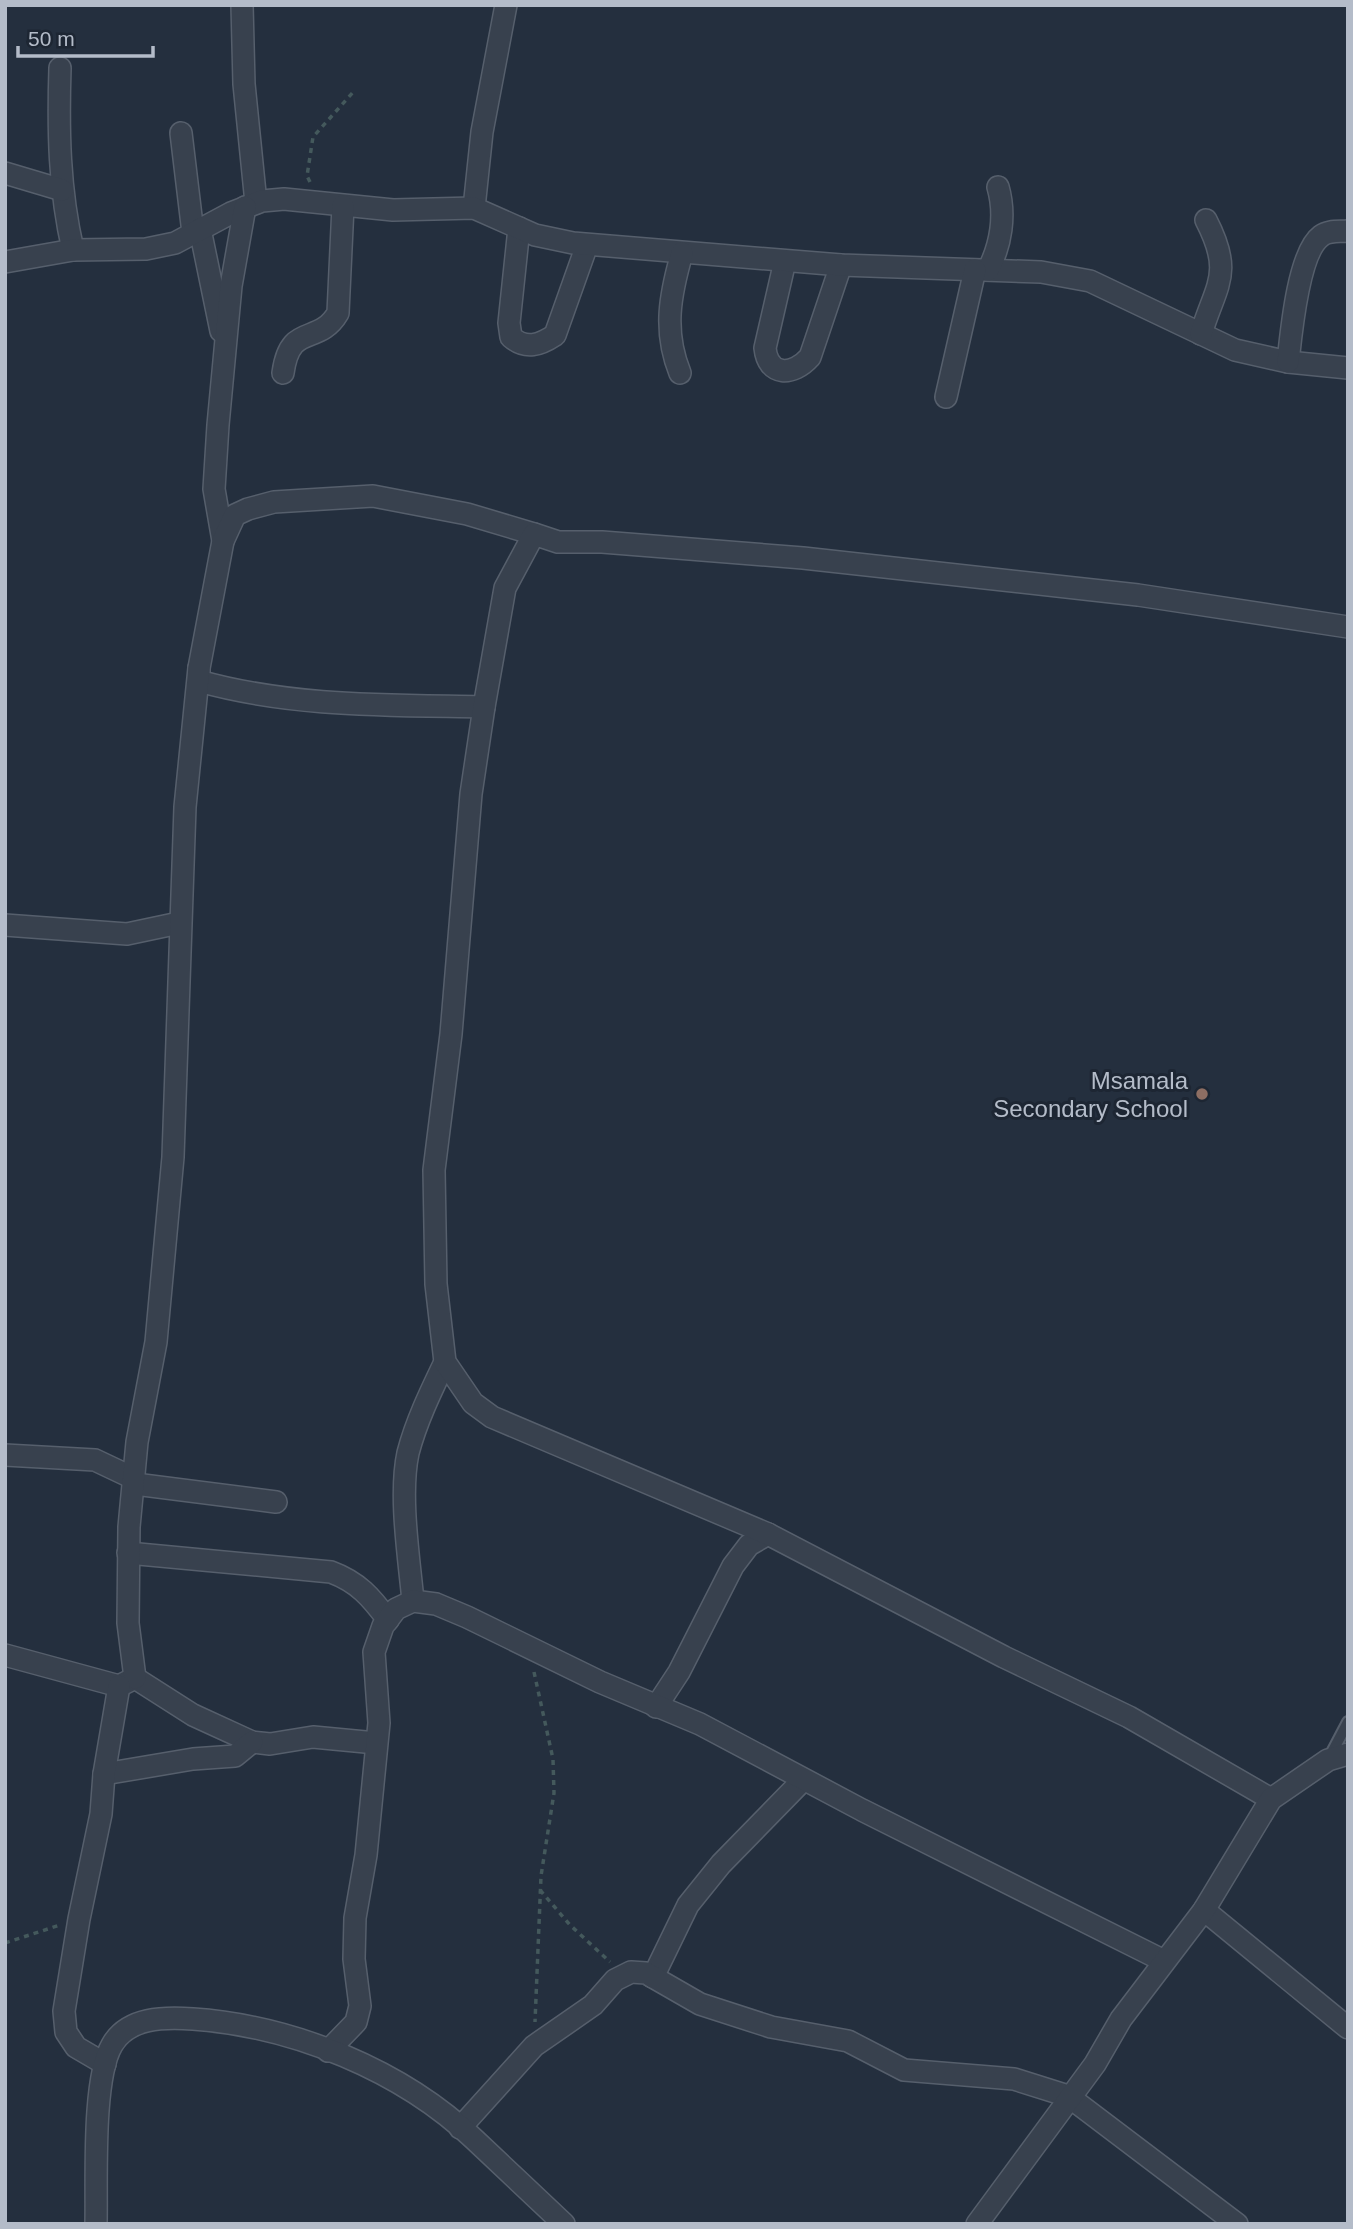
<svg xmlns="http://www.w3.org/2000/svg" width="1353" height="2229" font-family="Arial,sans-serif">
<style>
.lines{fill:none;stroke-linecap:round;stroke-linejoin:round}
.service-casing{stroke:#565f6c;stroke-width:14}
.minor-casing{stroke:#565f6c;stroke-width:24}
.path{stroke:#44595c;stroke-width:3.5;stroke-dasharray:5 5;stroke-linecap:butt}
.service{stroke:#38414e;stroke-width:10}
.minor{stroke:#38414e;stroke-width:21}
.education-dot{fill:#8d6e63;stroke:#1d2633;stroke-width:2.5}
.labels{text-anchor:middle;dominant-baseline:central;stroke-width:6;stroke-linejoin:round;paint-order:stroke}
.poi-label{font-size:24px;fill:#b4bcc9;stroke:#1d2633;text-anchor:end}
</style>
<rect width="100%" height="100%" fill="#242f3e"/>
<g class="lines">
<defs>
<polyline id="service" points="1328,1760 1348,1722"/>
<g id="minor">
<polyline points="242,5 244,84 256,203"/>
<path d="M60 68C58 130 59 189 73 250"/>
<polyline points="181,133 193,233"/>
<polyline points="5,173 62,190"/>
<polyline points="474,208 482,132 506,5"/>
<path d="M519 228 509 323 511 337C526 350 540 345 555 335L587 245"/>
<polyline points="200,229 221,331"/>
<path d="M785 261 765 348C768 377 793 376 810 357L841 265"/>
<polyline points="5,262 73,250 146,249 175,243 231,213 262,201 284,199 393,210 474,208 535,235 573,243 841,265 1041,272 1090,281 1235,350 1288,362 1348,368"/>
<path d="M988 270C1001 245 1006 215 998 187"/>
<path d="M1201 334C1216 284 1234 274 1206 220"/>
<path d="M1288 362C1291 334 1298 253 1321 236 1329 230 1339 232 1348 231"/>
<path d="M283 373C290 321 318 347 338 313L343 206"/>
<path d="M680 373C663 331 670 295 682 253"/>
<polyline points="946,397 975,270"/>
<polyline points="223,541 214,489 218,425 231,286 245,207"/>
<path d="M199 668V681C291 707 389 705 484 707"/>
<polyline points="5,925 127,934 179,923"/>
<polyline points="5,1455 95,1460 133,1478"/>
<polyline points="135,1484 276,1502"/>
<path d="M128 1553 331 1572C358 1582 371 1597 388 1620"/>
<path d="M413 1601C409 1558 399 1495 408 1453 416 1422 431 1391 445 1362"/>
<polyline points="5,1655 119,1686 135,1678 193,1715 252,1742 270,1744 313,1737 376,1743"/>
<polyline points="135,1678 128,1623 129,1527 137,1442 156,1342 173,1157 185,807 199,668 223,541 235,515 248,509 274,502 373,496 467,514 534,534"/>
<polyline points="656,1707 679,1672 733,1566 749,1545 768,1534"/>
<polyline points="104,1774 193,1759 235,1756 252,1742"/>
<polyline points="1271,1799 1129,1717 1004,1657 768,1534 492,1417 473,1403 445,1362 436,1284 434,1170 451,1034 471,794 484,707 505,588 534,534 558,542 602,542 803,558 1138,595 1348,627"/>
<polyline points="1204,1910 1348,2028"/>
<polyline points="653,1977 688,1905 721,1864 803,1780"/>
<polyline points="328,2051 356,2022 360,2006 354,1959 355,1918 366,1855 379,1723 374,1652 383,1626 396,1609 413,1601 436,1604 467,1617 600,1682 700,1724 862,1810 1164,1961"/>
<polyline points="105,2064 76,2047 66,2032 64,2011 79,1919 101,1814 104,1774 119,1686"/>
<polyline points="460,2128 534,2046 593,2005 615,1980 631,1972 646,1973 700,2004 771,2027 848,2041 904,2070 1014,2079 1068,2096 1237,2224"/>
<path d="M96 2224C97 2182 92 2079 112 2045 128 2017 164 2017 193 2019 293 2026 402 2070 475 2140 505 2168 534 2196 564 2224"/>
<polyline points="977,2224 1095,2064 1121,2019 1204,1910 1271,1799 1328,1760 1348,1754"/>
</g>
</defs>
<!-- service casing -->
<use href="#service" class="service-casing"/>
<!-- minor casing -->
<use href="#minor" class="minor-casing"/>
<!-- path -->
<g class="path">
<polyline points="310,182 307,176 313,137 355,90"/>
<polyline points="534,1672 553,1759 554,1793 541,1876 535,2022"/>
<polyline points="540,1890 570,1925 610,1962"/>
<polyline points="5,1943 60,1925"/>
</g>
<!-- service -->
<use href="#service" class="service"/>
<!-- minor -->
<use href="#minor" class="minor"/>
</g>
<!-- markers -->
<circle class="education-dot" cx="1202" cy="1094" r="7"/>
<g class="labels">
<!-- poi labels -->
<g class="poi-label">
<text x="1188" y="1080">Msamala<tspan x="1188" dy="28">Secondary School</tspan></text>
</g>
</g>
<!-- border -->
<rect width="1353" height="2229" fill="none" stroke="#b4bcc9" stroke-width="14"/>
<!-- scale -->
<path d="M18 46v10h135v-10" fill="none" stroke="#b4bcc9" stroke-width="3.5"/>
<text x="28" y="46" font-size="21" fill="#b4bcc9" stroke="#1d2633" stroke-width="5" paint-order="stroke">50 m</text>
</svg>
